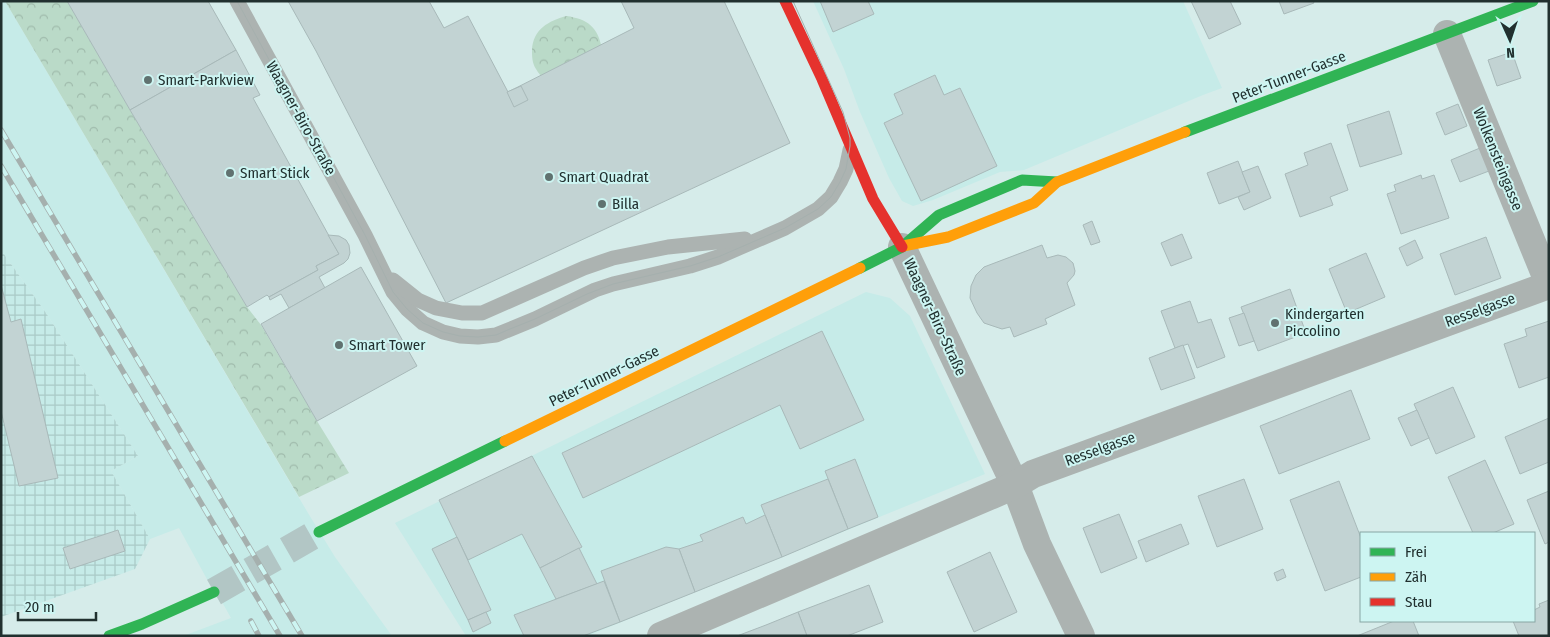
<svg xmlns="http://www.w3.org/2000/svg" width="1550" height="637" font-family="'Fira Sans Condensed',sans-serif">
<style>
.built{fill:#c6ebe8}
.industrial{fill:url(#industrial-grid)}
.park{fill:url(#park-crowns)}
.building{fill:#c2d3d3;stroke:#a8b9b9}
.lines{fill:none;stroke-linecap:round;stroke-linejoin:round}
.secondary-tunnel{stroke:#b2c6c5;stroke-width:28;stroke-dasharray:28 14;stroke-linecap:butt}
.lane{stroke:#acb3b1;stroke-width:15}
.street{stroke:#acb3b1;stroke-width:28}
.fast{stroke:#30b455;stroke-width:11}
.slow{stroke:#ff9f0a;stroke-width:11}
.jam{stroke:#e5322d;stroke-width:11}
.tram{stroke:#a5b0ae;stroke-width:1}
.rail-casing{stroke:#a5b0ae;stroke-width:5.5}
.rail{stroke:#cdf5f2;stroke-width:4;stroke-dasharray:11;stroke-linecap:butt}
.poi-dot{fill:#607270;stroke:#cdf5f2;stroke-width:2}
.labels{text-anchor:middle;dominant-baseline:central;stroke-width:4;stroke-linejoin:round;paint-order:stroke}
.street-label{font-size:15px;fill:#21302f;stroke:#cdf5f2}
.poi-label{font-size:15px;fill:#21302f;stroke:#cdf5f2;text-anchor:start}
</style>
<defs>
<pattern id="industrial-grid" width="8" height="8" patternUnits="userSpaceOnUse" patternTransform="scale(1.25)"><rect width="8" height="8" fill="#c6ebe8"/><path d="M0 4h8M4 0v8" fill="none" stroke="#aacac7"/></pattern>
<pattern id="park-crowns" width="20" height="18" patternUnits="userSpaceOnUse" patternTransform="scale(1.25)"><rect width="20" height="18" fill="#badac8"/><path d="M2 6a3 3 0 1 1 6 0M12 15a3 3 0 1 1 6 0" fill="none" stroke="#a0bbac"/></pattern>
</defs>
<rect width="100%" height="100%" fill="#d6ecea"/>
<!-- built -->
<g class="built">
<polygon points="1,1 5,1 308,513 335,557 392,636 183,636 231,618 218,595 214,592 179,528 150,539 111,471 138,456 46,313 1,250"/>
<polygon points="813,1 1183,1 1222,88 1203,95 1024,170 1000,172 933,200 913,206 902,201 889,178 860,112 844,69"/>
<polygon points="866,292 890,298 910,316 985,474 587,636 466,636 395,523"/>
</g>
<!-- industrial -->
<polygon class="industrial" points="1,250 46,313 138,456 111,471 150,539 135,569 1,617"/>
<!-- park -->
<g class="park">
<polygon points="5,1 67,1 130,110 247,307 261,325 317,421 349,473 299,497"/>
<path d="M566 16C588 19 598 27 602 49L546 81C542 77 538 73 536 69 532 63 532 56 532 50 533 29 549 21 566 16Z"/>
</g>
<!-- building -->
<g class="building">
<polygon points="67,1 208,1 236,50 130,110"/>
<polygon points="288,1 429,1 444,28 468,16 508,92 634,28 621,1 724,1 790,143 446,303 316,51"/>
<polygon points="820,1 868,1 874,14 833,32"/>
<polygon points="1191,1 1230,1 1241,24 1209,39"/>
<polygon points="1279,1 1313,1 1314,3 1284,14"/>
<polygon points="236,50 260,95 253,98 339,254 316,266 318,270 269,297 267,295 247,307 130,110"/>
<polygon points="1512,52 1521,78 1497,86 1488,60"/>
<polygon points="935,75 944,95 960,88 997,166 921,201 884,123 903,114 894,94"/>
<polygon points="521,86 528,100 514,107 507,92"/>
<polygon points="1458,104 1467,126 1445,135 1436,113"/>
<polygon points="1389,111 1402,154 1360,167 1347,125"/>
<polygon points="1331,143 1348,190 1330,197 1333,205 1300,217 1285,174 1308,165 1304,153"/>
<polygon points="1480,148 1489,171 1460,182 1451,160"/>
<polygon points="1238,161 1250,192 1219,204 1207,173"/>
<polygon points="1258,166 1271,198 1244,210 1238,197 1250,192 1242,172"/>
<polygon points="1421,175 1422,179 1434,175 1449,218 1401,234 1387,194 1396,191 1394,185"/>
<polygon points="1092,221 1100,242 1091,245 1083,225"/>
<polygon points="1182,234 1192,258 1171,266 1161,243"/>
<polygon points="328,235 339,236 346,240 349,245 350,253 348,259 344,263 319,277 325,288 289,308 281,294 270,300 269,297 318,270 316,266 339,254"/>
<polygon points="1486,237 1501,278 1455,295 1440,254"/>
<polygon points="1415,240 1423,258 1407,266 1399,248"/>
<polygon points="1042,245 1047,258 1058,255 1066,257 1073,263 1075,271 1074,275 1067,283 1075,305 1045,319 1047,324 1014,337 1010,327 1002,329 984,323 977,313 970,298 971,286 976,275 984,267"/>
<polygon points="1366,253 1385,297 1347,313 1329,269"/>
<polygon points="361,267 417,366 317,421 261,324"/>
<polygon points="1,285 11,322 21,319 58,478 19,486 1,411"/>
<polygon points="1290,289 1306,333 1258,351 1241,307"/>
<polygon points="1190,301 1198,323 1211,319 1225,357 1197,368 1188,344 1175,348 1161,311"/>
<polygon points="1244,313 1254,341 1239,346 1229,318"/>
<polygon points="1549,321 1549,377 1519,388 1504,344 1527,336 1525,329"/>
<polygon points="822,331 864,420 800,449 780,405 583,498 562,453"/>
<polygon points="1183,345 1195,378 1161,390 1149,358"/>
<polygon points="1453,387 1475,437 1436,454 1414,404"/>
<polygon points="1351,390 1370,439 1279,474 1260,426"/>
<polygon points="1417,410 1429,438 1411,446 1398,418"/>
<polygon points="1549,418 1549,462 1520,474 1505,437"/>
<polygon points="532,456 582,547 540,568 522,534 468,560 439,500"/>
<polygon points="855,459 878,517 848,529 825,471"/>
<polygon points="1485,460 1514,524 1493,533 1473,533 1448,477"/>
<polygon points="828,479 848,529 782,557 761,505"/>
<polygon points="1244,479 1263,529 1217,547 1198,496"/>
<polygon points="1339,481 1361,538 1361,577 1325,591 1290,500"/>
<polygon points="1549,491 1549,542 1545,544 1527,500"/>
<polygon points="1119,514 1137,558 1101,573 1083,528"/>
<polygon points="765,515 782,557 695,592 679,549 703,541 700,535 743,517 746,524"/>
<polygon points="1181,524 1189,544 1146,562 1138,541"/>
<polygon points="118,530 125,551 70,569 63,548"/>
<polygon points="457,537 491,610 468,620 432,549"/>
<polygon points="666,547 679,549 695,592 620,622 601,571"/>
<polygon points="579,548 597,584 556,599 540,568"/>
<polygon points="990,552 1017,612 974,632 947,572"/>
<polygon points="1283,569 1286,577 1277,581 1274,573"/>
<polygon points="604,581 620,622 583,636 524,636 514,615"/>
<polygon points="869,585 883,622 847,636 807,636 798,612"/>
<polygon points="1549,600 1549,636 1519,636 1513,621 1534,621 1534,610 1540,607 1539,604"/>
<polygon points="486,612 491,623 473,632 468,620"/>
<polygon points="798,612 807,636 737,636 766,625"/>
<polygon points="1394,621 1413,621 1419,636 1357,636"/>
</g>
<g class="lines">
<!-- secondary-tunnel -->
<polyline class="secondary-tunnel" points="214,592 319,532"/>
<!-- lane -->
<g class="lane">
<polyline points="237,1 365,235 393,292 407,309 423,323 443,332 460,336 478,337 496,335 535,319 595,290 613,284 690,266 718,257 785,228 818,209 831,197 840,182 846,169 850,150"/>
<polyline points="393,280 418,300 436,308 462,313 482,313 584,268 613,258 668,247 745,239"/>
</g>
<!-- street -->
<g class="street">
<polyline points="1447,34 1549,284"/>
<polyline points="902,247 1015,485 1037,544 1081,636"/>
<polyline points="661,636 992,495 1015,485 1033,474 1549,285"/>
</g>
<!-- fast -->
<g class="fast">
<polyline points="1185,132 1533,1"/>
<polyline points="860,268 902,247 939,215 1022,180 1057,182"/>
<polyline points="319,532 505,441"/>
<polyline points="109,636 142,624 214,592"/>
</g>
<!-- slow -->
<g class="slow">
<polyline points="903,246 948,237 1034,203 1057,182 1185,132"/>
<polyline points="505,441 860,268"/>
</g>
<!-- jam -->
<polyline class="jam" points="785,1 822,79 873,199 902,247"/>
<!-- tram -->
<polyline class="tram" points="237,1 365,235 393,292 407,309 423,323 443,332 460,336 478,337 496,335 510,329 535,319 587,294 613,284 690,266 718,257 785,228 818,209 831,197 840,182 846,169 850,146 850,138 843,112 793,1"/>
<defs>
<g id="rail">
<polyline points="1,130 302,636"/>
<polyline points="1,166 280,636"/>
<polyline points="251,621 259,636"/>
</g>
</defs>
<!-- rail casing -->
<use href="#rail" class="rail-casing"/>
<!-- rail -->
<use href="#rail" class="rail"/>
</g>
<!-- markers -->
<g class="poi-dot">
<circle cx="148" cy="80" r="5"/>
<circle cx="230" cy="173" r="5"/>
<circle cx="549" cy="177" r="5"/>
<circle cx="602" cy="204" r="5"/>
<circle cx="1275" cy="323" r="5"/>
<circle cx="339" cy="345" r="5"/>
</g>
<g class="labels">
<!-- street labels -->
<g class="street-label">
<text transform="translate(1289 77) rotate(-21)">Peter-Tunner-Gasse</text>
<text transform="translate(301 118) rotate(61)">Waagner-Biro-Straße</text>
<text transform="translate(1498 159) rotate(68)">Wolkensteingasse</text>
<text transform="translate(1480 310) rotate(-20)">Resselgasse</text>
<text transform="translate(935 317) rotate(65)">Waagner-Biro-Straße</text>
<text transform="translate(604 376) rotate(-26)">Peter-Tunner-Gasse</text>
<text transform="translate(1100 449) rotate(-20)">Resselgasse</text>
</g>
<!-- poi labels -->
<g class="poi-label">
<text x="158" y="80">Smart-Parkview</text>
<text x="240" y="173">Smart Stick</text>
<text x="559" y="177">Smart Quadrat</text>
<text x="612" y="204">Billa</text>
<text x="1285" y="314">Kindergarten<tspan x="1285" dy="17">Piccolino</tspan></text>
<text x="349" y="345">Smart Tower</text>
</g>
</g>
<!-- border -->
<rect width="1550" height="637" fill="none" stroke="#21302f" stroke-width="5"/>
<!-- legend -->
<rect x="1360" y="532" width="175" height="90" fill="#cdf5f2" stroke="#88a6a4"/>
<rect x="1370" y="548" width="25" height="8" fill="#30b455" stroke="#88a6a4"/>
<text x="1405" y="557" font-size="15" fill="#21302f">Frei</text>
<rect x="1370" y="573" width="25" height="8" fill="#ff9f0a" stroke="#88a6a4"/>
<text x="1405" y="582" font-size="15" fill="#21302f">Zäh</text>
<rect x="1370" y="598" width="25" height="8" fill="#e5322d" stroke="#88a6a4"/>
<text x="1405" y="607" font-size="15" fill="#21302f">Stau</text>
<!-- north arrow -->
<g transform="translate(1510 40) rotate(177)" stroke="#cdf5f2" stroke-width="4" paint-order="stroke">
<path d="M0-4L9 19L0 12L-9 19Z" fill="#21302f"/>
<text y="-8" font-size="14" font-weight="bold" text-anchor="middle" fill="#21302f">N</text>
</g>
<!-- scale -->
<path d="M18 612v8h78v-8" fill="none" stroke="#21302f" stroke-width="2.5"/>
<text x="25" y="612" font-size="15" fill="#21302f" stroke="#cdf5f2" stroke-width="4" paint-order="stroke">20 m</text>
</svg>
